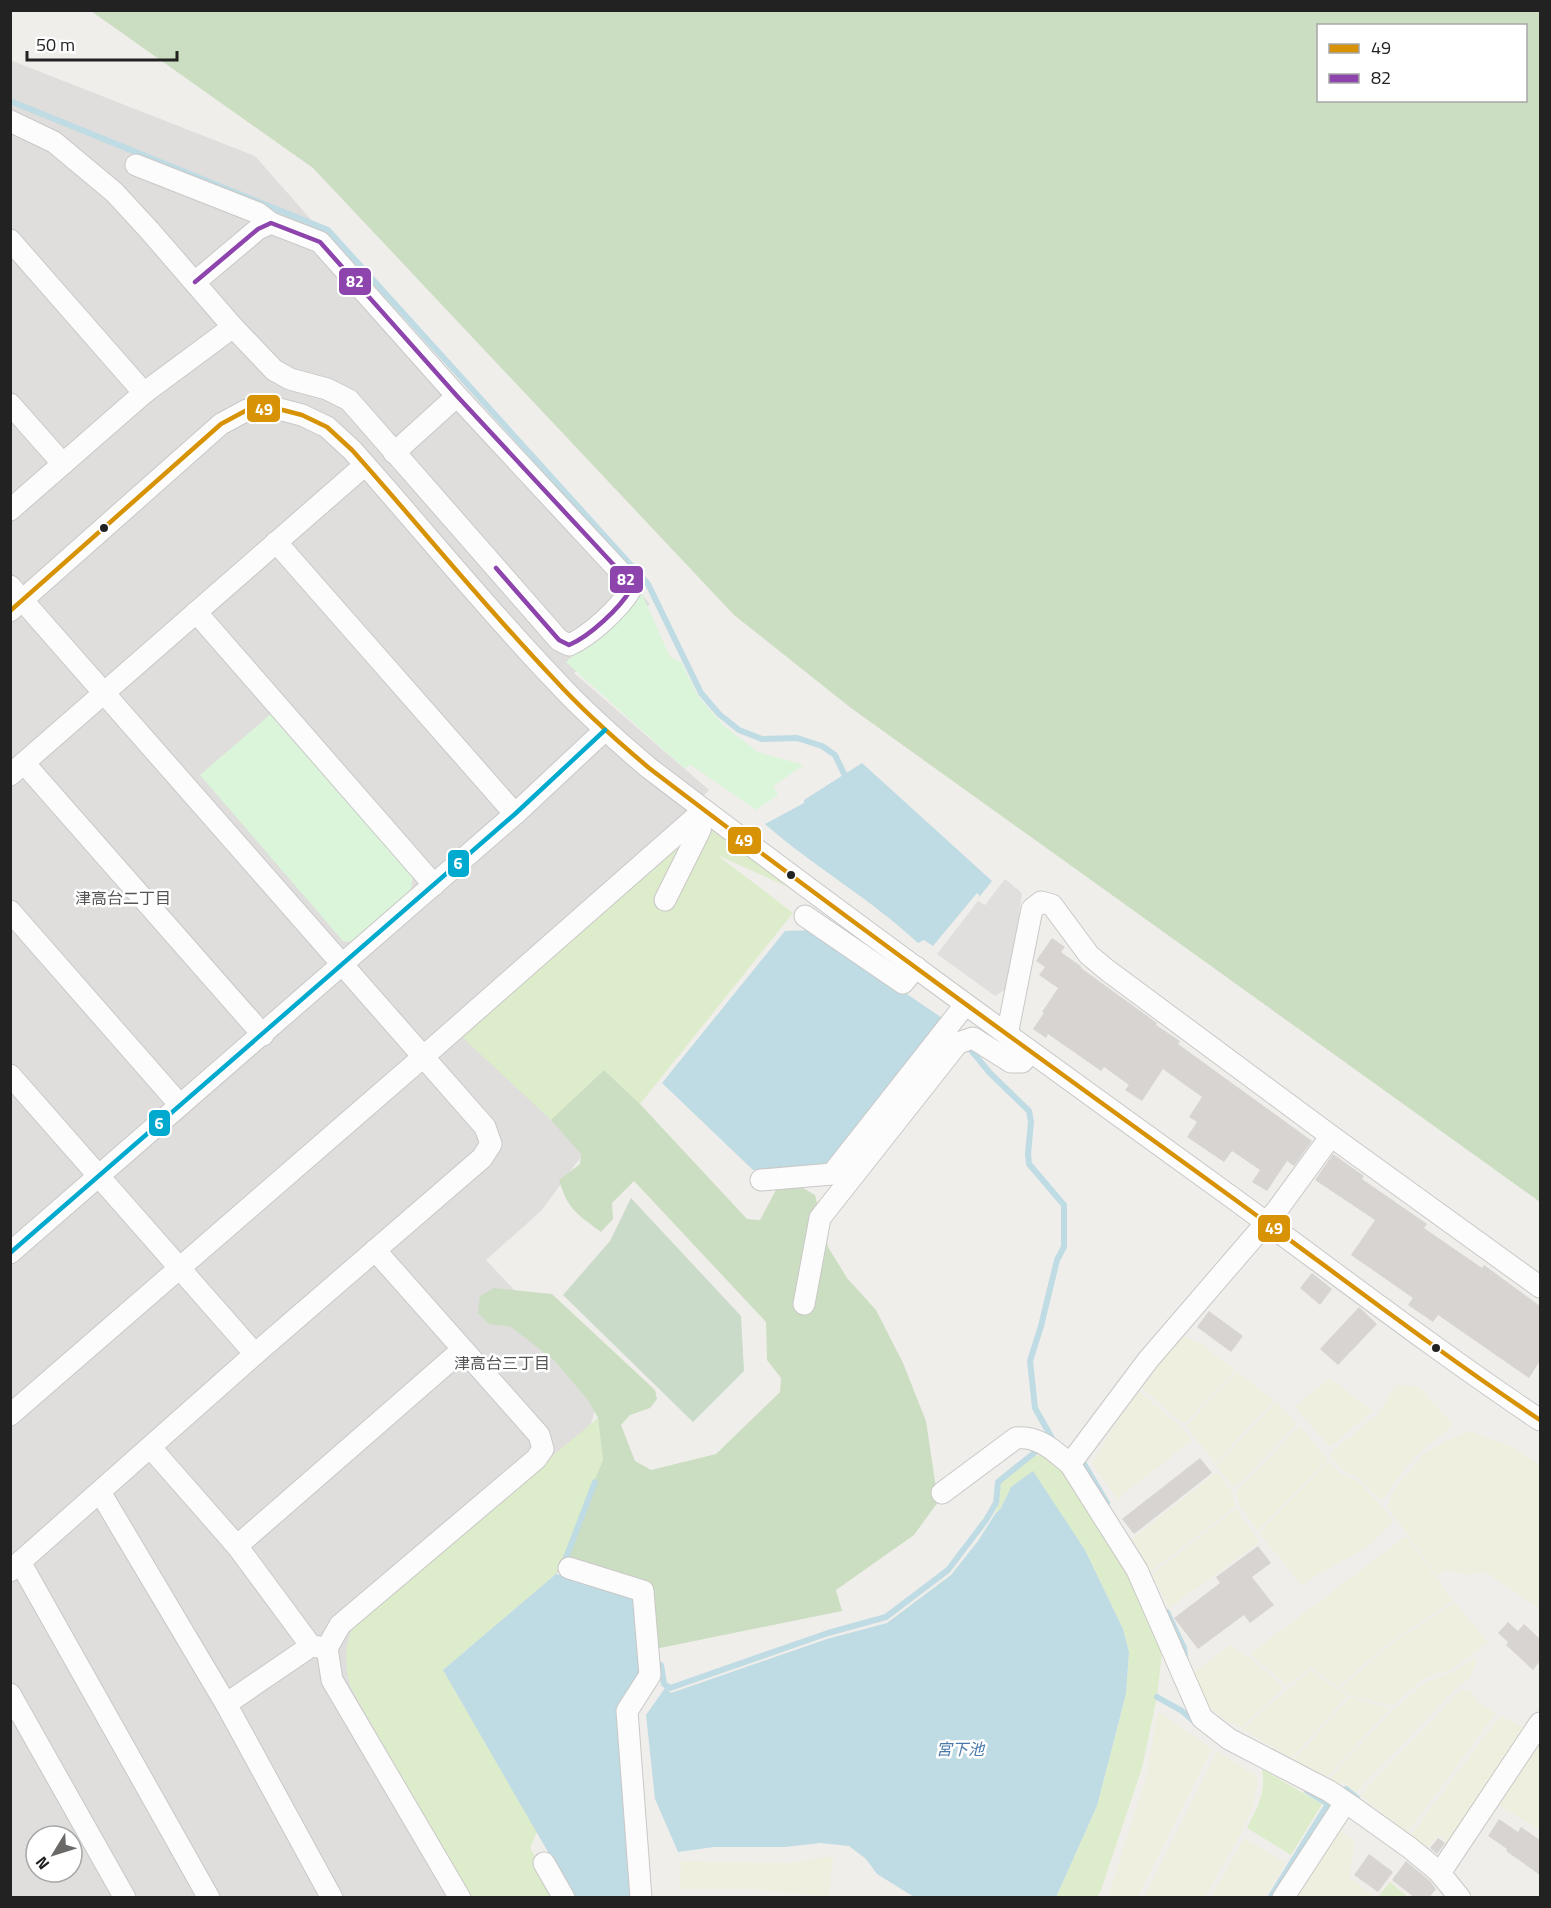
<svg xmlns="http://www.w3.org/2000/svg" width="1551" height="1908" font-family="'Titillium Web','Noto Sans JP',sans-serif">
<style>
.residential{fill:#dfdedc;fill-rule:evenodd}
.farmland{fill:#efefdf}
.grass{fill:#ddeccb}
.forest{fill:#cbdec1;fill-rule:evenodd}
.cemetery{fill:#cadbca}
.park{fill:#daf5da}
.parking{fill:#e0dfde}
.water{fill:#bfdbe3}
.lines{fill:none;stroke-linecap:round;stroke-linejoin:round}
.stream{stroke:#bfdbe3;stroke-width:6}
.building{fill:#d7d4d2}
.minor-casing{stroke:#c9c8c7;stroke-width:23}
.minor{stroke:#fdfcfc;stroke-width:21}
.bus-1-casing{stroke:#fff;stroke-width:9}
.bus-2-casing{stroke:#fff;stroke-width:9}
.bus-3-casing{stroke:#fff;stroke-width:9}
.bus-1{stroke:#d79205;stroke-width:4.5}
.bus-2{stroke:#8e44ad;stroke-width:4.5}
.bus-3{stroke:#00a9ce;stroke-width:4.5}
.bus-dot{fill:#222;stroke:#fff;stroke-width:2}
.labels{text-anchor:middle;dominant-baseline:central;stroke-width:5;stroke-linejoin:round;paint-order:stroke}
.neighbourhood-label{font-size:16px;fill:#555;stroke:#fff}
.water-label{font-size:16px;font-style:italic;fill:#4a7aab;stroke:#fff}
.line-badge{stroke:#fff;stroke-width:2}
.badge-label{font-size:16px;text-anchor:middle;font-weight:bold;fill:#fff}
</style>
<rect width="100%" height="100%" fill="#f0eeeb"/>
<!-- residential -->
<path class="residential" d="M10 60 255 156 650 604 574 673 709 790 500 1018 603 1127 541 1211 486 1260 603 1384 579 1463 368 1643 516 1897H11ZM36 1836H72V1872H36Z"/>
<!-- farmland -->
<g class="farmland">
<polygon points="1179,1334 1201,1344 1235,1370 1184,1424 1139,1386"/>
<polygon points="1237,1372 1274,1400 1215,1463 1186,1426"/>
<polygon points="1329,1378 1373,1411 1330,1447 1295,1407"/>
<polygon points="1396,1385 1418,1386 1454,1425 1421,1451 1406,1467 1382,1501 1360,1479 1342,1470 1329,1454 1378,1414"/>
<polygon points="1136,1389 1181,1427 1192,1440 1117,1499 1092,1463"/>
<polygon points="1276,1402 1297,1424 1234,1488 1216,1466"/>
<polygon points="1300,1426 1328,1460 1258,1531 1240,1506 1236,1492"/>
<polygon points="1470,1431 1515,1448 1540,1465 1540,1609 1486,1572 1466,1575 1447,1570 1436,1575 1387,1506 1394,1490 1424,1454 1446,1441"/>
<polygon points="1329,1461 1339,1473 1359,1482 1382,1506 1393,1521 1366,1548 1315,1576 1302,1586 1259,1533"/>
<polygon points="1217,1472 1231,1490 1236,1506 1151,1571 1132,1539"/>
<polygon points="1236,1509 1260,1542 1169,1608 1152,1574"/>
<polygon points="1406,1536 1453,1601 1391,1641 1338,1687 1311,1667 1287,1685 1250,1654"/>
<polygon points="1455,1603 1488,1642 1452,1669 1425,1678 1392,1705 1351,1696 1340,1689 1392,1643"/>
<polygon points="1229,1645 1249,1657 1283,1687 1241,1728 1220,1717 1203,1701 1191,1675"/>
<polygon points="1474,1658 1477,1662 1469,1679 1456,1688 1356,1792 1344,1783 1335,1785 1327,1781 1394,1709 1426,1682 1454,1672"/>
<polygon points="1310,1670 1347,1696 1292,1758 1242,1729"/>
<polygon points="1461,1690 1470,1691 1480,1704 1496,1713 1407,1833 1360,1795"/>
<polygon points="1350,1698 1390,1708 1325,1779 1294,1759"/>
<polygon points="1158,1711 1212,1749 1138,1897 1108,1897 1147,1774"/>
<polygon points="1500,1716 1532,1731 1454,1847 1438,1835 1426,1850 1410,1836"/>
<polygon points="1540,1740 1540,1830 1497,1804"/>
<polygon points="1217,1751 1258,1777 1253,1806 1242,1832 1205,1897 1144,1897"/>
<polygon points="1339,1829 1355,1842 1349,1877 1374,1896 1297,1898"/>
<polygon points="1244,1838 1286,1863 1265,1897 1211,1897"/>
<polygon points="833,1856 829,1897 752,1889 680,1889 681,1861 790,1863"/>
</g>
<!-- grass -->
<g class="grass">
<polygon points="711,830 793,889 717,855 793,913 640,1104 604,1070 551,1120 460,1035 690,837"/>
<path d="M598 1418 603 1460 556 1574 443 1670 537 1832 530 1848 559 1897H469L350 1686C344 1662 345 1643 355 1621Z"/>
<polygon points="1045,1455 1062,1471 1131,1572 1163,1644 1157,1697 1142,1768 1101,1890 1097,1897 1056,1897 1097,1806 1126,1695 1129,1652 1123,1629 1085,1550 1033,1472 1011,1487 1001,1508 995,1514 999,1502 1001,1482 1034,1456"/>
<path d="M1262 1769 1322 1804 1291 1855 1247 1828C1258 1805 1266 1795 1262 1769Z"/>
<polygon points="1390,1882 1408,1897 1378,1897"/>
</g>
<!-- forest -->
<g class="forest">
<path d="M91 11H1540V1202L851 708 734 615 313 168ZM1318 26H1526V100H1318Z"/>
<path d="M604 1070 640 1104 747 1219 760 1220 776 1190 796 1184 815 1195 828 1247 847 1278 876 1310 903 1363 926 1421 938 1502 914 1535 836 1590 842 1611 655 1649 569 1562 556 1574 603 1460 598 1418 588 1400 554 1360 511 1327 489 1324 478 1313 480 1296 494 1288 552 1294 655 1390 657 1399 650 1408 630 1415 621 1425 635 1461 651 1470 716 1454 780 1392 781 1378 767 1360 766 1322 634 1181 612 1203 613 1219 601 1232C577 1214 568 1210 559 1180L580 1164 581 1154 551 1120Z"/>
</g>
<!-- cemetery -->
<polygon class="cemetery" points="631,1198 741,1316 744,1371 693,1422 563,1295 610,1241"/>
<!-- park -->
<g class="park">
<polygon points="642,594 670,657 681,662 698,696 724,726 758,752 804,765 773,786 778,795 756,810 691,765 684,768 566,662"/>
<polygon points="273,712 413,876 411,890 350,942 343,941 200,775"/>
</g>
<!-- parking -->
<polygon class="parking" points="1005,879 1022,893 1008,988 995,996 937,954 978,901 985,905"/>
<!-- water -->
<g class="water">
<path d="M862 763 992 881 980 896 977 893 933 946 924 940 918 943C871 899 814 867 765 824L804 803V800Z"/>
<polygon points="813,930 945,1020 830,1163 753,1170 662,1083 785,931"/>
<polygon points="1033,1471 1085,1550 1123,1629 1129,1652 1126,1694 1097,1806 1056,1897 914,1897 877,1874 866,1859 849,1846 820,1843 785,1847 714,1847 678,1852 655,1799 646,1715 665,1688 671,1693 827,1639 887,1623 951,1575 978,1541 995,1514 1001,1508 1011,1487"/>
<polygon points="556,1574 636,1595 642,1678 622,1706 633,1897 574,1897 443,1670"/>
</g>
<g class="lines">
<!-- stream -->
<g class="stream">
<polyline points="10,101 328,230 648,584 701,693 719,714 739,730 762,739 797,738 822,746 835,755 847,780"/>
<polyline points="971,1050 989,1072 1029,1111 1031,1122 1028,1154 1029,1164 1064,1205 1064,1247 1057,1260 1041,1326 1030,1361 1035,1408 1053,1440"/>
<polyline points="1079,1458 1083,1462 1107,1503"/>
<polyline points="564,1563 595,1482"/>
<polyline points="1167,1612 1184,1648 1185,1657"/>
<polyline points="657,1665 661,1665 664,1684 670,1688 828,1633 886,1617 948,1570 986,1520 996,1503 998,1482 1039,1449"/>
<polyline points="1157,1697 1182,1711 1196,1723"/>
<polyline points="1307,1791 1328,1804 1346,1789 1357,1798"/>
<polyline points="1270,1898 1328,1804"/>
</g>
</g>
<!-- building -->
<g class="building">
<polygon points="1052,938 1065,947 1061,952 1082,967 1081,968 1157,1023 1156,1025 1180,1041 1178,1044 1312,1141 1294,1166 1287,1161 1267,1191 1252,1182 1260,1170 1232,1151 1224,1162 1187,1137 1197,1122 1189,1117 1202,1097 1163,1069 1142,1101 1125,1090 1129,1085 1104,1067 1101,1071 1048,1034 1046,1038 1033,1029 1044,1013 1042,1012 1058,988 1039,975 1045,967 1036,961"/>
<polygon points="1333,1154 1364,1176 1362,1179 1427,1224 1424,1228 1482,1268 1484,1265 1540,1306 1540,1361 1529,1378 1438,1315 1433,1322 1408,1305 1413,1298 1351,1255 1375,1220 1315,1180"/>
<polygon points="1312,1273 1332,1289 1320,1305 1300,1288"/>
<polygon points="1359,1307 1377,1324 1338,1365 1320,1349"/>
<polygon points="1209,1311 1243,1336 1231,1352 1197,1327"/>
<polygon points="1200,1458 1212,1473 1134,1534 1122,1519"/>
<polygon points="1258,1546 1271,1563 1252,1577 1274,1605 1250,1623 1244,1615 1198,1649 1174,1618 1220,1583 1216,1577"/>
<polygon points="1508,1622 1518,1631 1524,1624 1540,1639 1540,1661 1533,1670 1506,1645 1508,1642 1498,1633"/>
<polygon points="1499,1819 1518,1832 1521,1827 1540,1840 1540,1875 1506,1851 1507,1849 1488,1836"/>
<polygon points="1438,1838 1445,1843 1437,1854 1430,1848"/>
<polygon points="1369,1854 1393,1872 1378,1892 1354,1875"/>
<polygon points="1406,1861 1430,1881 1436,1889 1429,1898 1415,1898 1392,1880"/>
</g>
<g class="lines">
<defs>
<g id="minor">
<polyline points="10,121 54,142 114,192 150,231 233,327 144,393 10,510"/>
<polyline points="136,165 258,213 271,223"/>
<polyline points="10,240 144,393"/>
<path d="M195 282 258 229 271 223 320 242 457 396 625 577 631 589C620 608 590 636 569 645L559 640 349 400 327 389 290 379 274 370 233 327"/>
<polyline points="10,404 63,464"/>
<polyline points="394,453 457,396"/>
<polyline points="276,542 515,814"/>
<polyline points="10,586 485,1127 491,1144 482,1158 255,1354 10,1571"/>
<path d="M10 611 221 424 247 410 275 408 302 415 327 427 352 450C420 526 484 606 555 680 584 712 616 740 649 768 840 914 1035 1055 1230 1196 1333 1271 1434 1349 1540 1420"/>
<polyline points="196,612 434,885"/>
<polyline points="24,763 263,1035"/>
<polyline points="10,775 365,465"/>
<polyline points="665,900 700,830 704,810"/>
<polyline points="10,911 180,1105"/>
<polyline points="805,916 903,983 916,967"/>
<polyline points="1007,1035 1032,909 1041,902 1052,905 1089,955 1107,970 1331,1136 1540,1287"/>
<polyline points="10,1075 255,1354"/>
<polyline points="1331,1136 1277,1210 1148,1360 1070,1464 1137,1570 1202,1718 1229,1739 1329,1791 1354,1808 1410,1848 1439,1872 1460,1898"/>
<polyline points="761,1180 832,1174 965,1005"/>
<polyline points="375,1250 539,1435 543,1449 536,1459 340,1625 327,1648 332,1680 460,1898"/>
<polyline points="10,1253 515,814 605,730"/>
<polyline points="804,1304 820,1218 958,1043 973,1038 1011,1062 1022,1062 1031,1052"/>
<polyline points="10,1415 423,1057 704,810"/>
<polyline points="151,1448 237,1546 311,1646 327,1648"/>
<polyline points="100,1492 226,1704 332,1898"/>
<path d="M942 1493 1016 1438C1038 1435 1054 1451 1070 1464"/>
<polyline points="237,1546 462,1350"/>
<polyline points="20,1562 209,1898"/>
<polyline points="569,1568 643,1591 650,1675 627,1711 641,1898"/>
<polyline points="10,1694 125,1898"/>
<polyline points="226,1704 311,1646"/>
<polyline points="544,1863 564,1898"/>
<polyline points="1439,1872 1446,1864 1540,1723"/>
<polyline points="1283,1898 1345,1803"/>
</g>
</defs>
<!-- minor casing -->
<use href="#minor" class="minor-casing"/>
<!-- minor -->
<use href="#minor" class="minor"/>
<defs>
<path id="bus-1" d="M10 611 221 424 247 410 275 408 302 415 327 427 352 450C420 526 484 606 555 680 584 712 616 740 649 768 840 914 1035 1055 1230 1196 1333 1271 1434 1349 1540 1420"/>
<path id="bus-2" d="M195 282 258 229 271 223 320 242 457 396 625 577 631 589C620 608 590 636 569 645L559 640 496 568"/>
<polyline id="bus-3" points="10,1253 515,814 605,730"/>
</defs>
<!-- bus-1 casing -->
<use href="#bus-1" class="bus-1-casing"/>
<!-- bus-2 casing -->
<use href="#bus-2" class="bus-2-casing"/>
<!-- bus-3 casing -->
<use href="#bus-3" class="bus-3-casing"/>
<!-- bus-1 -->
<use href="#bus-1" class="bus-1"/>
<!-- bus-2 -->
<use href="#bus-2" class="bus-2"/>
<!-- bus-3 -->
<use href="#bus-3" class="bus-3"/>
</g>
<!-- markers -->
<g class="bus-dot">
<circle cx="104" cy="528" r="5"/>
<circle cx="791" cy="875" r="5"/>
<circle cx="1436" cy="1348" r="5"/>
</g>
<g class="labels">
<!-- neighbourhood labels -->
<g class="neighbourhood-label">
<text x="123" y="898">津高台二丁目</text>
<text x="502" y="1363">津高台三丁目</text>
</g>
<!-- water labels -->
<g class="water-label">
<text x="960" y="1749">宮下池</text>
</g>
</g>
<g class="line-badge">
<rect x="338" y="267" width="34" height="29" rx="6" fill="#8e44ad"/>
<rect x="246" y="394" width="35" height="29" rx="6" fill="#d79205"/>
<rect x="609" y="565" width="35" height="29" rx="6" fill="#8e44ad"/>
<rect x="727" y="826" width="35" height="29" rx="6" fill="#d79205"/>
<rect x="447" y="849" width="23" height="29" rx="6" fill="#00a9ce"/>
<rect x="148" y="1109" width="23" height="28" rx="6" fill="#00a9ce"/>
<rect x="1257" y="1214" width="34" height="29" rx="6" fill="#d79205"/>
</g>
<g class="badge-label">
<text x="355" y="287">82</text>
<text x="264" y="415">49</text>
<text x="626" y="585">82</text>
<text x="744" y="846">49</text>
<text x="458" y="869">6</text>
<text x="159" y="1129">6</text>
<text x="1274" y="1234">49</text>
</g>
<!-- border -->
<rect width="1551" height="1908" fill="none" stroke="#222222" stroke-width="24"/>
<!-- legend -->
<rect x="1317" y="24" width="210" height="78" fill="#ffffff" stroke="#a7a7a7" stroke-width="1.5"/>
<rect x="1329" y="44" width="30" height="9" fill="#d79205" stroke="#a7a7a7" stroke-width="1.5"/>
<text x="1371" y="54" font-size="18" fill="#222222">49</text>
<rect x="1329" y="74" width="30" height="9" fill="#8e44ad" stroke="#a7a7a7" stroke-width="1.5"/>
<text x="1371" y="84" font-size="18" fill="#222222">82</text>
<!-- north arrow -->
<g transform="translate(54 1854) rotate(232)"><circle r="28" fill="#ffffff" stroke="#a7a7a7" stroke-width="1.5"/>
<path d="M0-4.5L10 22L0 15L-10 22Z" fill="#6a6968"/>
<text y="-9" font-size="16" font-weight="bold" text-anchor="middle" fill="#222222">N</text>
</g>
<!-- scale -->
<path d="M27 51v9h150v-9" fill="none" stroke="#222222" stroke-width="3"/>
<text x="36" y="51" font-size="18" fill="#222222" stroke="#ffffff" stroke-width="4.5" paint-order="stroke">50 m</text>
</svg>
